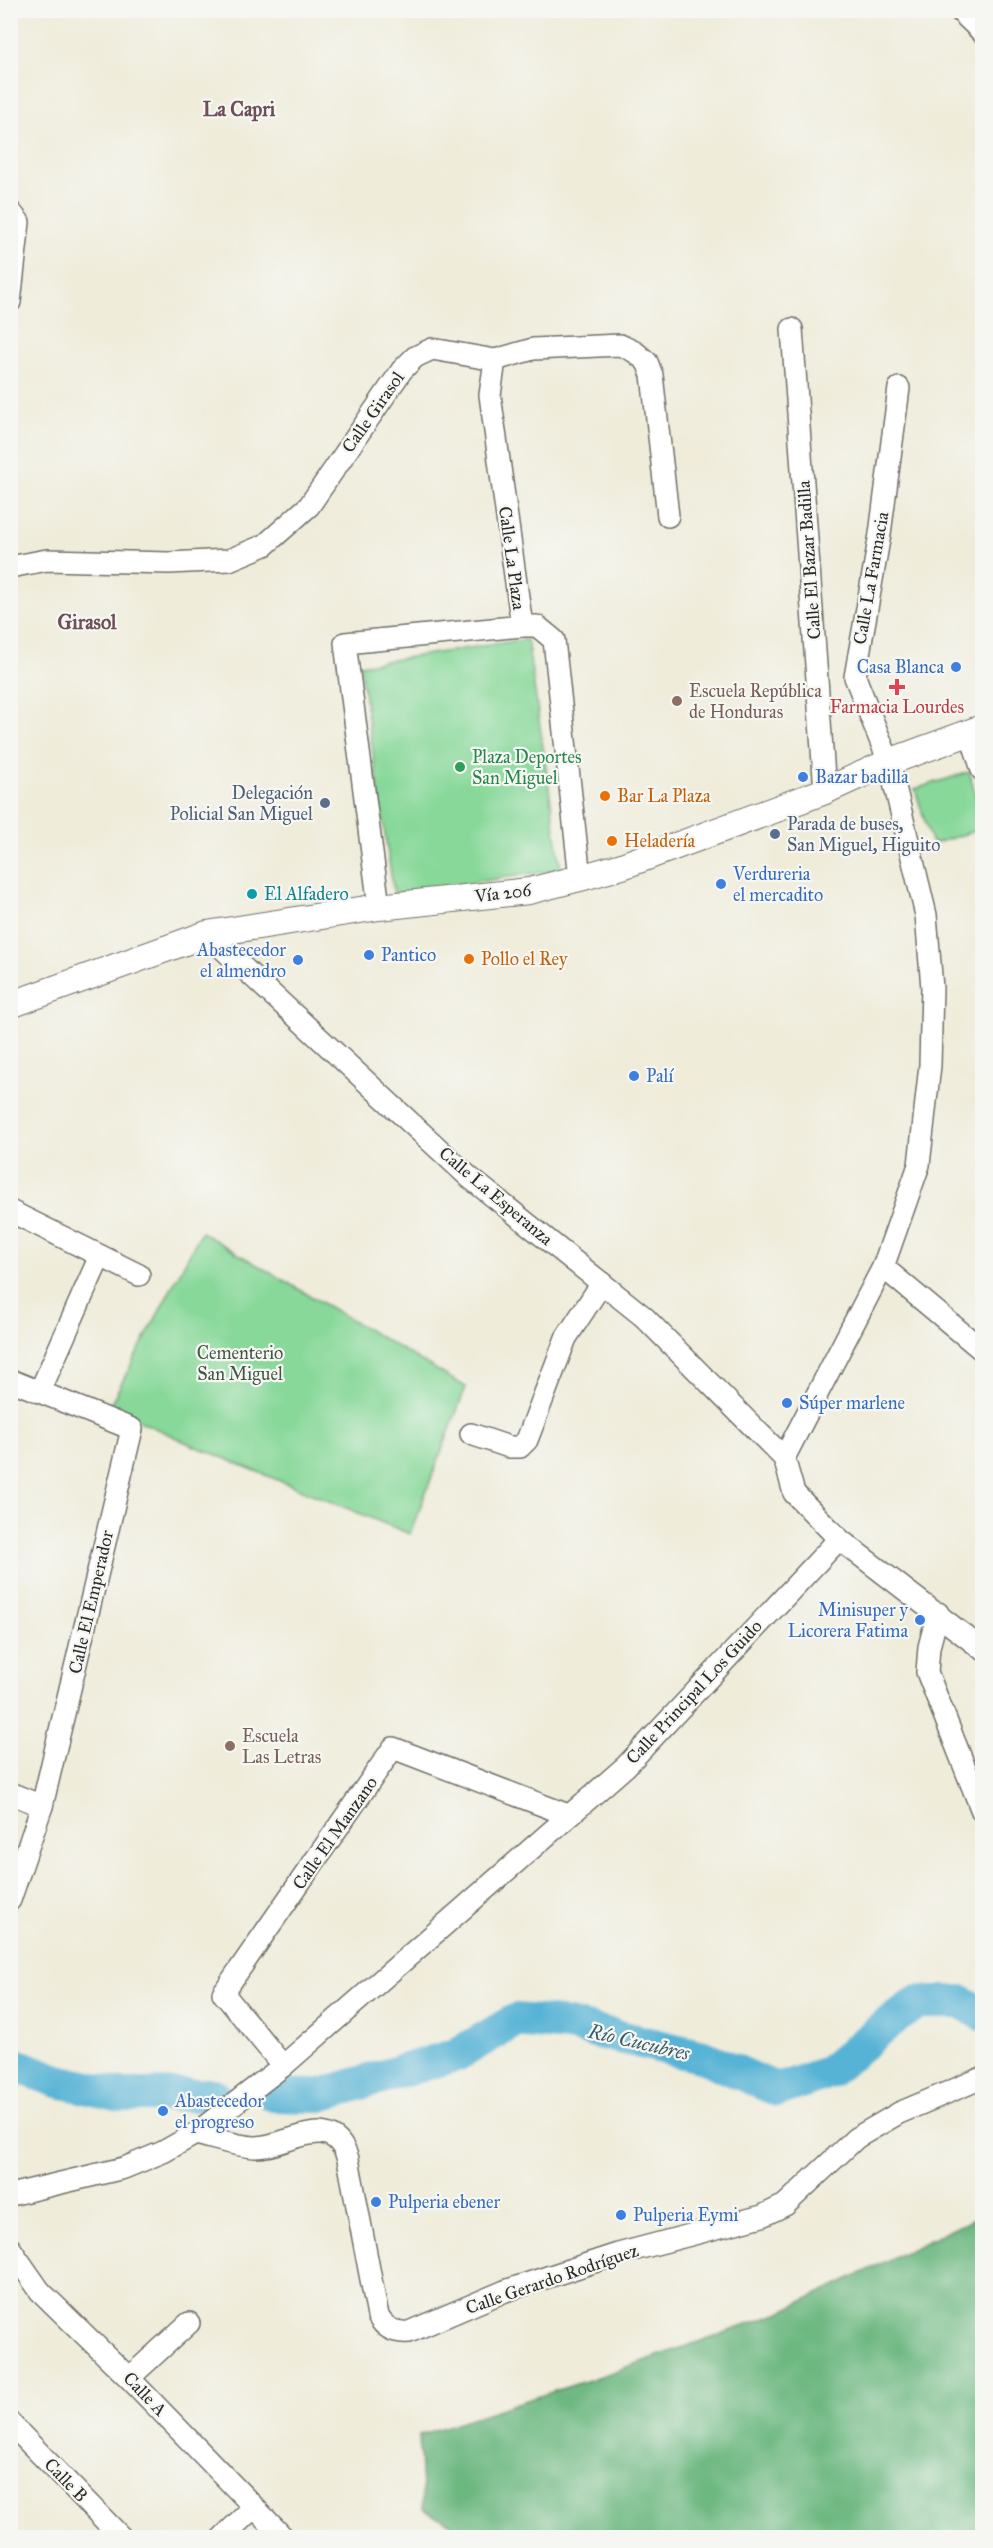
<svg xmlns="http://www.w3.org/2000/svg" width="993" height="2548" font-family="'IM FELL Great Primer',serif">
<style>
.green{fill:#87d899;stroke:#598262;stroke-width:1.5}
.forest{fill:#6db881;stroke:#4c7256;stroke-width:1.5}
.lines{fill:none;stroke-linecap:round;stroke-linejoin:round}
.river{stroke:#56b3d5;stroke-width:34}
.minor-casing{stroke:#706f68;stroke-width:24}
.major-casing{stroke:#706f68;stroke-width:28}
.minor{stroke:#fff;stroke-width:21}
.major{stroke:#fff;stroke-width:26}
.shop-dot{fill:#3f7fe0;stroke:#f6f6f2;stroke-width:2}
.health-dot{fill:#e0444e;stroke:#f6f6f2;stroke-width:2}
.education-dot{fill:#8d6e63;stroke:#f6f6f2;stroke-width:2}
.leisure-dot{fill:#2e9e5b;stroke:#f6f6f2;stroke-width:2}
.food-dot{fill:#e8710a;stroke:#f6f6f2;stroke-width:2}
.service-dot{fill:#5c6f8a;stroke:#f6f6f2;stroke-width:2}
.culture-dot{fill:#0f9aa8;stroke:#f6f6f2;stroke-width:2}
.labels{text-anchor:middle;dominant-baseline:central;stroke-width:4.5;stroke-linejoin:round;paint-order:stroke}
.street-label{font-size:18px;fill:#2b2b2b;stroke:#f6f6f2}
.shop-label{font-size:18px;fill:#366cbe;stroke:#f6f6f2;text-anchor:start}
.education-label{font-size:18px;fill:#785e54;stroke:#f6f6f2;text-anchor:start}
.health-label{font-size:18px;fill:#be3a42;stroke:#f6f6f2}
.leisure-label{font-size:18px;fill:#27864d;stroke:#f6f6f2;text-anchor:start}
.service-label{font-size:18px;fill:#4e5e75;stroke:#f6f6f2;text-anchor:end}
.food-label{font-size:18px;fill:#c56008;stroke:#f6f6f2;text-anchor:start}
.culture-label{font-size:18px;fill:#0d838f;stroke:#f6f6f2;text-anchor:start}
.park-label{font-size:18px;fill:#425646;stroke:#f6f6f2}
.neighbourhood-label{font-size:20px;font-weight:bold;fill:#6c4f58;stroke:#f6f6f2}
.water-label{font-size:20px;font-style:italic;fill:#3a5b66;stroke:#f6f6f2}
</style>
<rect width="100%" height="100%" fill="#f6f6f2"/>
<filter id="ink" filterUnits="userSpaceOnUse"><feTurbulence type="fractalNoise" baseFrequency=".0167" numOctaves="2"/><feDisplacementMap in="SourceGraphic" scale="12" xChannelSelector="R" yChannelSelector="G"/><feConvolveMatrix kernelMatrix="1 2 1 2 8 2 1 2 1" color-interpolation-filters="sRGB"/></filter>
<filter id="wash" filterUnits="userSpaceOnUse"><feTurbulence type="fractalNoise" baseFrequency=".008" numOctaves="4" result="noise"/><feDisplacementMap in="SourceGraphic" scale="24" xChannelSelector="R" yChannelSelector="G"/><feGaussianBlur stdDeviation="1.35" result="paint"/><feColorMatrix in="noise" values="0 0 0 0 0 0 0 0 0 0 0 0 0 0 0 0 0 1.4 0 .05"/><feComposite in="paint" operator="in"/></filter>
<g filter="url(#wash)">
<rect width="100%" height="100%" fill="#efecda"/>
<!-- green -->
<g class="green">
<polygon points="527,639 561,869 394,895 360,665"/>
<polygon points="969,772 982,817 982,829 932,844 915,789"/>
<polygon points="201,1232 466,1387 410,1534 192,1445 109,1407"/>
</g>
<!-- forest -->
<polygon class="forest" points="982,2215 982,2537 475,2537 423,2509 419,2435 604,2375 772,2316"/>
<g class="lines">
<!-- river -->
<g class="river">
<polyline points="10,2067 16,2065 58,2081 121,2095 214,2095"/>
<polyline points="273,2095 317,2096 456,2055 516,2020 569,2025 704,2057 778,2090 829,2072 887,2024 918,2002 962,2002 982,2014"/>
</g>
</g>
</g>
<g filter="url(#ink)">
<g class="lines">
<defs>
<g id="minor">
<polyline points="959,10 982,32"/>
<polyline points="10,211 19,222 10,302"/>
<polyline points="792,329 825,791"/>
<polyline points="495,360 490,395 522,626 537,626 554,640 580,878"/>
<polyline points="899,388 880,534 855,677 889,762 926,915 932,988 930,1065 919,1165 883,1267 784,1458 794,1493 839,1539 982,1649"/>
<polyline points="10,567 47,560 169,563 229,560 265,545 309,506 402,370 415,357 432,349 495,360 533,349 620,345 635,352 647,362 652,375 668,516"/>
<polyline points="970,732 982,770"/>
<polyline points="379,907 345,643 522,626"/>
<polyline points="207,934 469,1177 644,1317 784,1458"/>
<polyline points="10,1211 139,1275"/>
<polyline points="883,1267 982,1350"/>
<polyline points="10,1380 132,1429 42,1806 10,1900"/>
<polyline points="40,1391 100,1256"/>
<polyline points="471,1434 509,1447 520,1447 527,1440 566,1338 602,1283"/>
<polyline points="938,1613 929,1647 927,1672 982,1811"/>
<polyline points="10,1793 42,1806"/>
<polyline points="283,2066 223,1993 393,1748 568,1815"/>
<path d="M195 2134C214 2138 235 2146 255 2147 287 2148 332 2108 348 2159L378 2316C385 2329 395 2333 409 2332L505 2291 618 2254 762 2216 785 2205 856 2138 899 2113 982 2078"/>
<polyline points="10,2195 124,2168 163,2152 195,2134 283,2066 626,1766 839,1539"/>
<polyline points="10,2248 40,2291 129,2378 284,2538"/>
<polyline points="129,2378 189,2323"/>
<polyline points="10,2423 122,2538"/>
<polyline points="222,2538 254,2507"/>
</g>
<polyline id="major" points="10,1005 207,934 379,907 529,891 580,878 622,866 825,791 889,762 982,728"/>
</defs>
<!-- minor casing -->
<use href="#minor" class="minor-casing"/>
<!-- major casing -->
<use href="#major" class="major-casing"/>
<!-- minor -->
<use href="#minor" class="minor"/>
<!-- major -->
<use href="#major" class="major"/>
</g>
</g>
<!-- markers -->
<g class="shop-dot">
<circle cx="956" cy="667" r="6"/>
<circle cx="803" cy="777" r="6"/>
<circle cx="721" cy="884" r="6"/>
<circle cx="369" cy="955" r="6"/>
<circle cx="298" cy="960" r="6"/>
<circle cx="634" cy="1076" r="6"/>
<circle cx="787" cy="1403" r="6"/>
<circle cx="920" cy="1620" r="6"/>
<circle cx="163" cy="2111" r="6"/>
<circle cx="376" cy="2202" r="6"/>
<circle cx="621" cy="2215" r="6"/>
</g>
<path class="health-dot" d="M894 678h6v6h6v6h-6v6h-6v-6h-6v-6h6z"/>
<g class="education-dot">
<circle cx="677" cy="701" r="6"/>
<circle cx="230" cy="1746" r="6"/>
</g>
<circle class="leisure-dot" cx="460" cy="767" r="6"/>
<g class="food-dot">
<circle cx="605" cy="796" r="6"/>
<circle cx="612" cy="841" r="6"/>
<circle cx="469" cy="959" r="6"/>
</g>
<g class="service-dot">
<circle cx="325" cy="803" r="6"/>
<circle cx="775" cy="834" r="6"/>
</g>
<circle class="culture-dot" cx="252" cy="894" r="6"/>
<g class="labels">
<!-- street labels -->
<g class="street-label">
<text transform="translate(373 412) rotate(-55)">Calle Girasol</text>
<text transform="translate(512 558) rotate(82)">Calle La Plaza</text>
<text transform="translate(809 560) rotate(-94)">Calle El Bazar Badilla</text>
<text transform="translate(871 578) rotate(-80)">Calle La Farmacia</text>
<text transform="translate(503 893) rotate(-7)">Vía 206</text>
<text transform="translate(496 1196) rotate(40)">Calle La Esperanza</text>
<text transform="translate(91 1602) rotate(-77)">Calle El Emperador</text>
<text transform="translate(694 1692) rotate(-47)">Calle Principal Los Guido</text>
<text transform="translate(335 1833) rotate(-55)">Calle El Manzano</text>
<text transform="translate(552 2279) rotate(-19)">Calle Gerardo Rodríguez</text>
<text transform="translate(145 2394) rotate(46)">Calle A</text>
<text transform="translate(66 2480) rotate(46)">Calle B</text>
</g>
<!-- shop labels -->
<g class="shop-label">
<text x="944" y="667" text-anchor="end">Casa Blanca</text>
<text x="815" y="777">Bazar badilla</text>
<text x="733" y="874">Verdureria<tspan x="733" dy="21">el mercadito</tspan></text>
<text x="286" y="950" text-anchor="end">Abastecedor<tspan x="286" dy="21">el almendro</tspan></text>
<text x="381" y="955">Pantico</text>
<text x="646" y="1076">Palí</text>
<text x="799" y="1403">Súper marlene</text>
<text x="908" y="1610" text-anchor="end">Minisuper y<tspan x="908" dy="21">Licorera Fatima</tspan></text>
<text x="175" y="2101">Abastecedor<tspan x="175" dy="21">el progreso</tspan></text>
<text x="388" y="2202">Pulperia ebener</text>
<text x="633" y="2215">Pulperia Eymi</text>
</g>
<!-- education labels -->
<g class="education-label">
<text x="689" y="691">Escuela República<tspan x="689" dy="21">de Honduras</tspan></text>
<text x="242" y="1736">Escuela<tspan x="242" dy="21">Las Letras</tspan></text>
</g>
<!-- health labels -->
<g class="health-label">
<text x="897" y="707">Farmacia Lourdes</text>
</g>
<!-- leisure labels -->
<g class="leisure-label">
<text x="472" y="757">Plaza Deportes<tspan x="472" dy="21">San Miguel</tspan></text>
</g>
<!-- service labels -->
<g class="service-label">
<text x="313" y="793">Delegación<tspan x="313" dy="21">Policial San Miguel</tspan></text>
<text x="787" y="824" text-anchor="start">Parada de buses,<tspan x="787" dy="21">San Miguel, Higuito</tspan></text>
</g>
<!-- food labels -->
<g class="food-label">
<text x="617" y="796">Bar La Plaza</text>
<text x="624" y="841">Heladería</text>
<text x="481" y="959">Pollo el Rey</text>
</g>
<!-- culture labels -->
<g class="culture-label">
<text x="264" y="894">El Alfadero</text>
</g>
<!-- park labels -->
<g class="park-label">
<text x="240" y="1353">Cementerio<tspan x="240" dy="21">San Miguel</tspan></text>
</g>
<!-- neighbourhood labels -->
<g class="neighbourhood-label">
<text x="239" y="109">La Capri</text>
<text x="87" y="622">Girasol</text>
</g>
<!-- water labels -->
<g class="water-label">
<text transform="translate(639 2042) rotate(13)">Río Cucubres</text>
</g>
</g>
<!-- margin -->
<rect width="993" height="2548" fill="none" stroke="#f6f6f2" stroke-width="36"/>
</svg>
